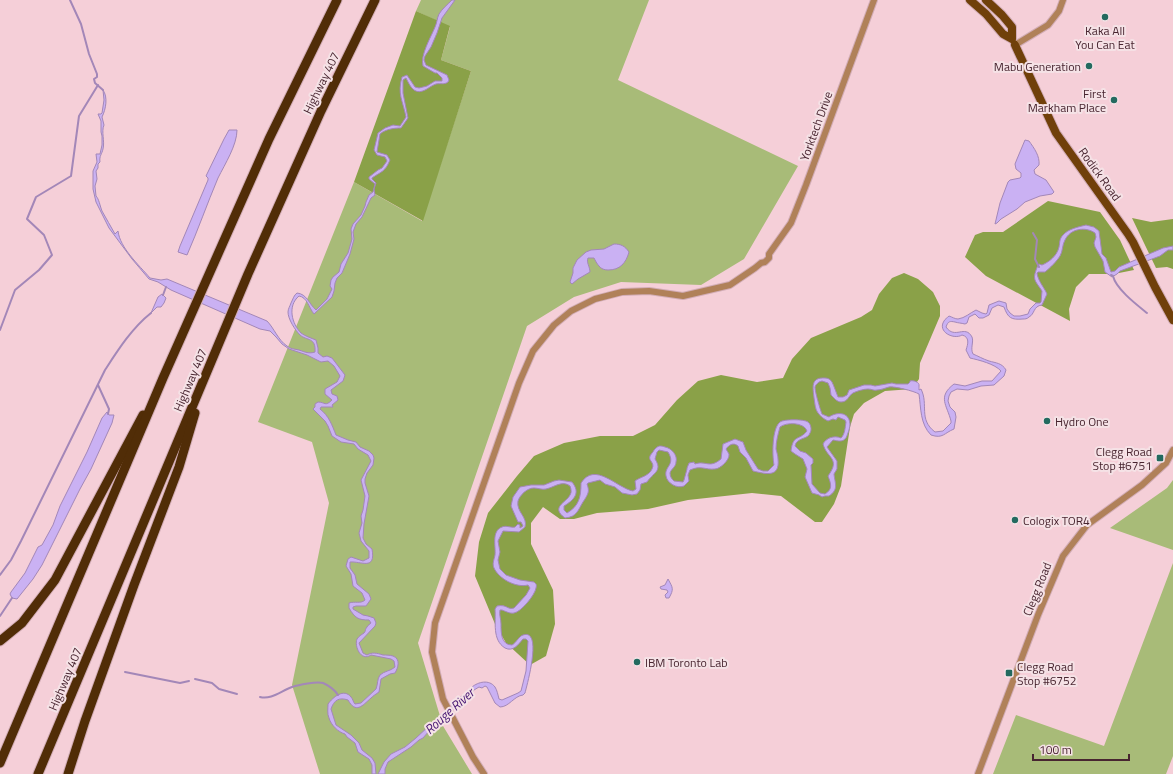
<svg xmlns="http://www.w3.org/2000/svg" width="1173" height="774" font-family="'Titillium Web',sans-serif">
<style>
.green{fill:#a8bb78}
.forest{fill:#8aa148}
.water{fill:#cab1f3;stroke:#a387b8}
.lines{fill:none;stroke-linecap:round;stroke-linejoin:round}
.stream{stroke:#a387b8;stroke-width:2}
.minor-casing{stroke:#d2adb6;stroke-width:8}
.major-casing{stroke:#d2adb6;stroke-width:10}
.highway-casing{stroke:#d2adb6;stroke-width:11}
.minor{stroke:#b08159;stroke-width:6}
.major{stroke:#70400a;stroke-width:8}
.highway{stroke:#512d07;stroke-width:9}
.poi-dot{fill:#236a5f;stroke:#f5e2e6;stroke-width:1.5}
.labels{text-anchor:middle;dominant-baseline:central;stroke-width:4;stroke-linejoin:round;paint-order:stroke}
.poi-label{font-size:12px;fill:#482530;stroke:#f5e2e6;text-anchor:start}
.street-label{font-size:12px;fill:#482530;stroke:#f5e2e6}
.water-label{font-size:13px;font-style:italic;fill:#441372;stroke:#f5e2e6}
</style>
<rect width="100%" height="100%" fill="#f5cfd8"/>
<!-- green -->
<g class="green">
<polygon points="421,0 649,0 618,80 798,166 744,259 701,285 621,282 574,297 527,326 418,643 443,726 472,774 320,774 292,685 329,503 312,442 258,422 354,182 422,221 471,71 441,60 450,27 416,11"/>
<polygon points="1173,480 1173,550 1110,528 1167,488"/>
<polygon points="1173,563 1173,756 1166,774 993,774 1016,715 1104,746"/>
</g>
<!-- forest -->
<g class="forest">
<polygon points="416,11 450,26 441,60 471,71 423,221 354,182"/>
<polygon points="1048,201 1100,212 1120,240 1134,270 1114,274 1089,274 1076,287 1069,309 1070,321 986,276 965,257 975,235 983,232 1003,232"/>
<polygon points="1132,218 1151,222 1173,219 1173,269 1167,267 1156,268"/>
<polygon points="904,273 918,279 933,292 940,306 940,316 920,363 919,379 912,389 885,391 864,403 854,414 850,427 841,486 834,504 822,522 815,522 781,496 752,493 688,500 648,509 597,513 574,519 560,519 543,507 531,523 531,544 553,590 555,624 546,656 530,665 506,643 495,624 475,576 479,542 488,513 517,476 534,456 564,443 600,436 633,436 655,425 677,400 698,381 721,375 757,382 783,378 792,359 811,338 861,317 872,310 879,294 892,278"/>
</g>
<!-- water -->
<g class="water">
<path d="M452 0H455L442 18 437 33 431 47 425 56 424 60 426 65 447 75 449 80 448 82C444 85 441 83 436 84 433 85 430 87 427 89 415 96 411 88 406 78L403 80V93L408 118 401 128C394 128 386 129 380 134L377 152 387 155 390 160C385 172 382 171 372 178V179L376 183 374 189 375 195 371 198 362 217 356 224 353 232 354 239 350 254 342 273 337 278 335 283 334 291 332 297 314 314C309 308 307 297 299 296 287 306 292 324 301 333 305 336 311 338 316 340L318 348V353L323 357 327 356 332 358 345 375 343 381 331 390 332 394 337 396 338 400 332 405 333 407H321L320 409C329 416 332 425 336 435L348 440 356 442 360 447 369 451 373 455 374 458 373 465 367 473 365 479V483L369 496 364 524 363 538 366 544 372 549C376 571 361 561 350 562V568L355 575 357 584 369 594 371 599 366 606H356L353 607V609L363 615 368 616 374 618 376 623 375 626 359 643 363 653 367 655C372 652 377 653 383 655 386 655 390 655 393 656 401 659 398 668 395 673L390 674 381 679 379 692C376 694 373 696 371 698 362 706 356 714 348 700 339 697 334 700 331 709L336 725 351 735 359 743 362 750 372 758 375 763 376 774H372V765L369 759 358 752 355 743 347 737 345 734C338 732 331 725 329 718 327 714 328 708 328 704 333 697 344 688 351 697 353 699 353 702 355 704L361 703 376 689C378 684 377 679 380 675 384 671 391 671 395 667L394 661 391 659 371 655C361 662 354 646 357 639 359 636 361 635 364 633 367 629 364 631 367 627 368 625 370 624 371 623L369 620C358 620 355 618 349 608V603C355 601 361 604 365 600L362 593 353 586 351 574 346 566 348 559 351 557 363 561 369 558V551L361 541 359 533 362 523 361 516 363 510 365 496 361 480 371 461 368 455 358 449 354 444 341 442 332 436 328 426 325 421 313 409 315 407V404L318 402C325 402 325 407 332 400L325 394V389L337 382 340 376 334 366 328 361 321 362 307 355 289 349 282 344 276 337 270 331 260 329 171 290 158 282 149 279 132 259 109 228 96 202 93 189V171L97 162 96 154H100L102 145V136L101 132V121L98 114H101L102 113 104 100 103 90C108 97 106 109 102 117L104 125C101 132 105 141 103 149 102 154 99 156 100 162L98 164V168L96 171 97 179 95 186 96 196C99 199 100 206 102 211 106 219 111 226 115 234L118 231C120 248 139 265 150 278L161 280 167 279 267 321C274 328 278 340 287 346 290 349 295 349 299 350 305 352 309 354 315 352 316 337 307 341 300 335 295 330 288 319 288 312 288 309 290 306 291 303 293 299 294 295 297 293 307 294 309 304 316 310L327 299 332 289 330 286 331 280 333 277 339 272 341 264 348 253 352 239 351 229 353 224 361 215 365 206 366 202 369 195 373 192 375 184 369 179V177L378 170 382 168 387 161 385 157 377 155 374 150 378 133 385 128 393 125 400 126 406 117C403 101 397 94 402 77L407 75 415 87 419 88 427 86 435 81H442V78L437 73H435L423 66C420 55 431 37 435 27 437 23 437 18 439 14 442 9 448 4 452 0Z"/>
<path d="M229 130H237C237 145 225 164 218 178 207 204 198 230 187 255L178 252 180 246 208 180V178L206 176 224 139Z"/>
<path d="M1025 140 1029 141C1034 148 1040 156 1039 165L1034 170 1035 174 1046 180 1054 192 1052 194 1040 196 1025 202 1017 209 1001 219 997 223 995 224 1000 203 1008 182 1010 180 1020 178 1021 177V173L1016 169 1015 164 1017 159Z"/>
<path d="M1086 225 1094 227 1099 231 1102 254 1106 258 1111 272 1115 271 1119 267 1163 248 1173 246V250H1168L1160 256 1120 271 1117 274 1112 277 1105 272 1103 261 1095 247 1094 243 1096 237 1095 233C1085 226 1070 229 1065 240 1062 245 1063 251 1060 256 1057 261 1050 268 1045 272H1038L1037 273C1038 281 1044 287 1047 294L1042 305C1033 306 1035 314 1029 317 1027 319 1025 319 1023 319 1011 320 1008 318 1004 307L998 305 992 308 989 315 983 318H979L975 314 969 317 967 323 965 324C961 323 958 323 955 322 950 321 948 321 946 327 955 340 965 324 972 337 974 342 970 348 973 354 978 356 983 359 989 361 996 363 1002 363 1006 370L1004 376 994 385 981 386 968 390 957 389 951 392 949 396 948 401 950 407 955 412 956 417 954 429C944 433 943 439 931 435 920 424 921 408 919 394 914 391 894 386 889 387 885 388 881 390 877 390 874 391 872 389 868 389 864 389 857 391 853 393 848 396 848 402 841 402 837 402 834 398 831 395L830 388 828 383 822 381 819 382C817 384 816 384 815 387 815 392 820 409 822 414L829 417C836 412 849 411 850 424 850 427 849 430 848 433 847 435 847 437 845 439 842 442 838 441 833 440L827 447 837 461V469L834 474C835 484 839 489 829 496H825L822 497 819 495 812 493 805 477 807 469 803 459 795 454 791 451C793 434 799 441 807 431 804 422 786 422 780 427 778 434 776 442 776 449 777 453 778 456 778 459 780 478 766 474 753 471L746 458 740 452 738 446C733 442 729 445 726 449 727 451 728 452 729 454 730 460 720 469 715 469 705 470 701 465 690 470L688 475 689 481C688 482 685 485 684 486 677 489 667 483 666 476 664 466 676 465 668 452L659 450 657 452 655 459C663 471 653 473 647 482L641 484 640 490 637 494 632 495 622 493 615 487 605 484 600 480 588 483 587 484C588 487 589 490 588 493 587 496 585 499 583 502 578 510 577 517 565 518 550 507 566 503 570 495 572 492 571 489 570 486 562 480 555 487 546 489 542 490 538 488 534 488 527 488 520 495 518 501 516 512 528 517 525 527L519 532 503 531 498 541 500 552 498 560 500 569 506 575 520 580 534 582C536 584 537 584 536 588 535 595 521 612 514 613 510 614 505 611 502 610H500C499 615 501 619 501 624 501 633 501 645 512 645 516 643 519 636 523 635 543 628 527 685 525 693L523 695C514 696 509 707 500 707L495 703 487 687 485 686 482 688 479 687 474 690 465 700 437 722 423 738 419 740 411 747 388 762 385 769V774H378L384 762 391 754 405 747 416 738 460 697C467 694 467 691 472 687 478 682 489 679 495 687 497 690 498 695 499 699L502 700 518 693 521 691 526 671 528 641 526 639H523C518 645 513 652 505 648 492 640 496 622 495 609L497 606C507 604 507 610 514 608L526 595 530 588 528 585C516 588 499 579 494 568 492 564 494 560 495 555 496 547 491 531 502 527 506 525 511 528 515 527L518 524 520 525V528L523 526 521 522H518L511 506 513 497 520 487 531 485H544L554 481 559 480 572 482C581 493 574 500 564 506V510L567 513C579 506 581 497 581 483 595 461 617 488 633 491L636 489 635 481C640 477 649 476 652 469 656 461 645 461 652 453 654 451 654 449 656 448 659 445 662 446 665 447 671 448 678 455 676 462 676 467 671 469 670 473 670 477 672 479 674 481L683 482 684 480 687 469V468L689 463 694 462 695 464C706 460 709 469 721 459L723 444 735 439 743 442 746 450 758 469 763 471H768L774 465C772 455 772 428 780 422 783 419 805 419 808 422 811 424 812 430 810 433 808 439 801 437 796 443L795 446 800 451 806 453 813 459V463L811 465 812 484 820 493 825 494C833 489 831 484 828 476 841 458 827 459 823 444 826 438 834 435 841 438 845 434 845 428 846 422L845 420 838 417 836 420 833 419 828 421C824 419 821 417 818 413 815 409 815 404 814 398 813 388 810 377 825 378 828 378 830 379 832 382 834 386 836 392 838 397H843L847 395 849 390 864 385H871L875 386 892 383 896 384H908L910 382V381C913 380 920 382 919 386 919 388 919 389 919 390L921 389C929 405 918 419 935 432L943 431 951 423V421C947 405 937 397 954 384L965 386 982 381H992L1001 371C995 364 979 360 970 358L966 350C968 344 970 337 962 335 954 340 937 332 944 321 945 319 947 318 949 316 952 317 955 319 958 319 965 318 970 313 976 310L982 313 986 314 987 313 989 305 999 301 1006 303 1007 309 1010 313 1014 316H1020L1028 314 1030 309 1036 303H1040L1041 302 1042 291C1034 279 1032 280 1038 265L1039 264 1042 265C1049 262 1057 256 1059 247 1060 243 1059 239 1063 235 1068 229 1078 227 1086 225Z"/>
<path d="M614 244C621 244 625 246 629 252 626 263 620 270 608 270 605 270 601 269 599 266 597 264 595 260 594 258H588C586 262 590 267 590 272L578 279 572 284 570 282 573 273V268L577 260 586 252 591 250 604 249Z"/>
<polygon points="162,294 166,298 164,303 161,307 157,307 151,313 158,297"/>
<polygon points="107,412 109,415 114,415 112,423 91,469 80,489 42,565 33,579 17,599 12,598 10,594 11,592 25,573 38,547 42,545 53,525 60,506 87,452 102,418"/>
<path d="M668 579C673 588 674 589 669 598H666L665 595 668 592 667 590 661 589 660 587 665 585Z"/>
</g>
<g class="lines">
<!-- stream -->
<g class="stream">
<polyline points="70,0 81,24 89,54 97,74 97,77 94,79 95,83 103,90"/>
<polyline points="1033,233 1037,240 1035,259 1039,267"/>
<path d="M1111 275 1113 276C1116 289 1137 305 1147 313"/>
<polyline points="163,295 166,287"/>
<polyline points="0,330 15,290 39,270 52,255 44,235 27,219 36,197 71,176 79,116 98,85"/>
<polyline points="98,385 109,409 108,414"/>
<path d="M0 575 11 560 21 541 105 370C118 350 132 328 151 313"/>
<polyline points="0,616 12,598"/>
<polyline points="125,672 180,683 189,681"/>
<polyline points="195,679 212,683 219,689 237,694"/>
<path d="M260 697C271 700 281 691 292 687 298 685 317 681 323 683 328 685 335 690 338 695"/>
</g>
<defs>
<g id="minor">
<polyline points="1013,41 1015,45 1048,25 1059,11 1063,0"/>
<polyline points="484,774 473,757 443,699 432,652 435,623 519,383 533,351 554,325 571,311 595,299 622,292 649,291 683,296 730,285 755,268 761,263 765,262 769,258 769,254 791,223 806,185 874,0"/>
<polyline points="978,774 1038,615 1063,556 1087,525 1142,485 1166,463 1173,450"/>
</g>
<g id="major">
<polyline points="970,0 986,14 1003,34 1012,39 1012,27 1002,15 986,0"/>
<polyline points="1015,45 1056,133 1128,234 1133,242 1155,287 1173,320"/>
</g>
<g id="highway">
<polyline points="0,641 22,623 55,580 143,415"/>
<polyline points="0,763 163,378 269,139 337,0"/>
<polyline points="38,774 248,274 321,111 375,0"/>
<polyline points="68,774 85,721 134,585 179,467 195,413"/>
</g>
</defs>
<!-- minor casing -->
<use href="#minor" class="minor-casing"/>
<!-- major casing -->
<use href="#major" class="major-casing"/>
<!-- highway casing -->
<use href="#highway" class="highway-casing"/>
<!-- minor -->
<use href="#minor" class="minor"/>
<!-- major -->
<use href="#major" class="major"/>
<!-- highway -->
<use href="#highway" class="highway"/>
</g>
<!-- markers -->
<g class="poi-dot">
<circle cx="1105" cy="17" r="4"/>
<circle cx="1089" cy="66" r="4"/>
<circle cx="1114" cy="100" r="4"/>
<circle cx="1047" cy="421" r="4"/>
<rect x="1156" y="454" width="8" height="8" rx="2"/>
<circle cx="1015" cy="520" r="4"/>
<circle cx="637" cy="662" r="4"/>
<rect x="1005" y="669" width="8" height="8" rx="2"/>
</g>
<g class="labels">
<!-- poi labels -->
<g class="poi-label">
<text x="1105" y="30" text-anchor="middle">Kaka All<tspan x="1105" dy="14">You Can Eat</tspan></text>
<text x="1081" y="66" text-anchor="end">Mabu Generation</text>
<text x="1106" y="93" text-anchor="end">First<tspan x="1106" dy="14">Markham Place</tspan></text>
<text x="1055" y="421">Hydro One</text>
<text x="1152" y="451" text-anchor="end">Clegg Road<tspan x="1152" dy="14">Stop #6751</tspan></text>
<text x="1023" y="520">Cologix TOR4</text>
<text x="645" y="662">IBM Toronto Lab</text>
<text x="1017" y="666">Clegg Road<tspan x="1017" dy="14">Stop #6752</tspan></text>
</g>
<!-- street labels -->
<g class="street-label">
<text transform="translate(321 83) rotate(-64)">Highway 407</text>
<text transform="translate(816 126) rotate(-70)">Yorktech Drive</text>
<text transform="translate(1100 174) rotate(54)">Rodick Road</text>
<text transform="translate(190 380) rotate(-67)">Highway 407</text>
<text transform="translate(1037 589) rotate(-68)">Clegg Road</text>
<text transform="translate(65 679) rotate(-67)">Highway 407</text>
</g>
<!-- water labels -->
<g class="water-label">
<text transform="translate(449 711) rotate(-42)">Rouge River</text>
</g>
</g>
<!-- scale -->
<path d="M1033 754v6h96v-6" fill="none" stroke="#482530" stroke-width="2"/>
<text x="1039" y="754" font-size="12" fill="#482530" stroke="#f5e2e6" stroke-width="3" paint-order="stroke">100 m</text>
</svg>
